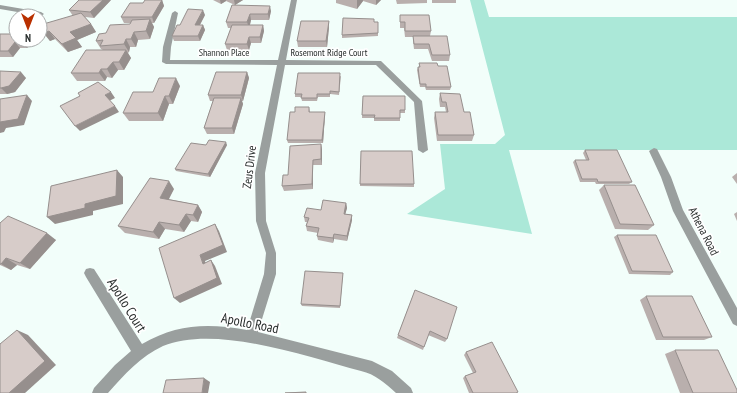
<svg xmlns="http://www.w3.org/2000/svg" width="737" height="393" font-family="'PT Sans Narrow',sans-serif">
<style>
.green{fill:#abe8d8}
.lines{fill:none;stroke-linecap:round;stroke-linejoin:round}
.minor{fill:#9a9f9e;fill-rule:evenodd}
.wall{fill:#b9afad}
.shaded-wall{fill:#968f8d}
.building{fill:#d7ccc9;stroke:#968f8d}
.labels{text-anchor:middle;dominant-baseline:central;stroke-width:3.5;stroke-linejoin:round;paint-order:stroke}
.far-street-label{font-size:10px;fill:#292e2d;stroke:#fff}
.street-label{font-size:12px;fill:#292e2d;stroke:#fff}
.near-street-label{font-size:14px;fill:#292e2d;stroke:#fff}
</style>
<rect width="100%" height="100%" fill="#f2fefa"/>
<!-- green -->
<polygon class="green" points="470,0 484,0 489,17 737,17 737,150 509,150 532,234 407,214 445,189 440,144 495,144 505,135"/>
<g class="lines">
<!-- minor -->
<g class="minor">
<path d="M291 0H297L286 60 381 61 422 101 428 150 423 153 418 150 414 102 376 65H285L265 173 266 221 276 253V274L258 332 372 361 392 371 411 388 413 393H396C385 383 375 374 361 371 307 357 216 324 163 346 141 356 124 375 108 393H92L94 388 115 365 131 351 86 277 84 273 86 269 90 268 94 269 142 344C177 324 207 323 247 330L264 274 266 253 256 221 255 173 277 65 166 64 162 62 163 47 172 13 175 11 178 13 171 47 170 60H278Z"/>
<polygon points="0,5 41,12 44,14 41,16 0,9"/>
<polygon points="654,148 657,149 671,177 683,210 737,308 737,326 733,324 673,211 661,177 649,151"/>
</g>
</g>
<!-- wall -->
<g class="wall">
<polygon points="111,0 94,18 85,17 91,24 96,32 77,40 82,47 68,52 55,39 50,41 40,29 73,16 69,10"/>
<polygon points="162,0 164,6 154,23 152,23 154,27 150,39 138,40 136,47 130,47 129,52 128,53 131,58 124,70 118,70 112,78 107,77 105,81 77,81 71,73 103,50 101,49 96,41 106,33 130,24 131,23 124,23 121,17 143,3"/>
<polygon points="213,0 243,0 235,5 226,1 221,4"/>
<polygon points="336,0 381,0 376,5 363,1 357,9 336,3"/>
<polygon points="396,0 427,0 427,3 397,4"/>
<rect x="432" y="0" width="24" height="3"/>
<polygon points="232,5 271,11 269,20 251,20 250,25 263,25 264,31 261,43 251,43 249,50 227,50 225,44 231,28 228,28 226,22"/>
<polygon points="205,15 200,25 203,25 205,30 200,41 174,41 172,36 180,25"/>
<polygon points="400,15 431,31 430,36 450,55 449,61 432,61 428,49 414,49 413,41 413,37 405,37 404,28 400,28"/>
<polygon points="329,21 329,27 327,47 298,47 297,41"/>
<polygon points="374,22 378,22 378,36 342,38 342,35"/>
<polygon points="0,34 10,34 16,40 34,40 27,48 20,48 13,57 0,57"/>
<polygon points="419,63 438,66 451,87 450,90 426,90 425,87 420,87 417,70 418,67 419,67"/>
<polygon points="0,71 26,78 15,92 7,94 0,94"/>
<polygon points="247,72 249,78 243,101 242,101 243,104 234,134 207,134 204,128 213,101 210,101 208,95"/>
<polygon points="341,76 339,95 330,94 330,97 318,97 317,101 302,101 301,97 295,97 295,94"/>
<polygon points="180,86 173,104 169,104 163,121 129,121 123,113 153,92"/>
<polygon points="440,93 464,112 474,135 472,141 437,141 434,118 435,112 446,112 445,107 440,107 439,99"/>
<polygon points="363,96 405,110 405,113 400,113 400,121 374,121 374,118 362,118"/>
<polygon points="309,107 310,112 325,112 325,115 323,143 288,143 287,140 295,112"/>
<polygon points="321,144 322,150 322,165 313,165 313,189 284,191 282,186"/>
<polygon points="206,145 227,145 210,177 176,171 175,169"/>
<polygon points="585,150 632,182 629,184 596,184 595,182 580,182 573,162 575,160 586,160 583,153"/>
<polygon points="361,151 414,184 414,187 360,186"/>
<polygon points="737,173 737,184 732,177"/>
<polygon points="604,185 654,225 648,230 615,229 599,190"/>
<polygon points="174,189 168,199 198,205 202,212 198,222 191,221 184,232 165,229 159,239 125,233 118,226"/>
<polygon points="346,203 347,208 345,214 352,215 352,220 347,241 334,239 333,243 318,240 317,236 318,233 307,231 306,226 307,222 305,222 304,217 321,210"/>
<polygon points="737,212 737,221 734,214"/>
<polygon points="0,223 56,240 30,269 17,265 11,270 0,265"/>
<polygon points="617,235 673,272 670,275 629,274 614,237"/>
<polygon points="343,273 340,308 302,306 301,304"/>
<polygon points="415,290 447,339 445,342 428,335 423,350 397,338 398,335"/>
<polygon points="646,296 712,337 704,340 656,340 640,300"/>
<polygon points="675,350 737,393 680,393 665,354"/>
<polygon points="466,352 517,393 469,393 463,378 465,376 473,373 464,355"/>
</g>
<!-- shaded-wall -->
<g class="shaded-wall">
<polygon points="103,0 111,0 94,18 90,12"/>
<polygon points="162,0 164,6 154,23 152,17"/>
<polygon points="220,0 226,0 226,1 221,4"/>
<polygon points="234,0 243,0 235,5"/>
<polygon points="357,0 363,0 363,1 357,9"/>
<polygon points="376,0 381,0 376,5"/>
<polygon points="270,6 271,11 269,20 268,14"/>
<polygon points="203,10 205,15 197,30 195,25"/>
<polygon points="250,14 251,20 249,28 247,22"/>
<polygon points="150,19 154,27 150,39 146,31"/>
<polygon points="329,21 329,27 327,47 326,41"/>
<polygon points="91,24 96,32 77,40 82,47 68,52 62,44 70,32"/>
<polygon points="203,25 205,30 200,41 198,36"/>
<polygon points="263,25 264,31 261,43 260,37"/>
<polygon points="49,31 55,39 50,41 44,33"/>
<polygon points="134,32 138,40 136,47 131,39"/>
<polygon points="249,37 251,43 249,50 247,44"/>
<polygon points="126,39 130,47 129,52 124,44"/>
<polygon points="24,40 34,40 27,48 23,42"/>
<polygon points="15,42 20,48 13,57 8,51"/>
<polygon points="126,50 131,58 124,70 119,62"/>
<polygon points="113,62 118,70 112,78 107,69"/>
<polygon points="101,69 107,77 105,81 99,73"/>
<polygon points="21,72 26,78 15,92 7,94 1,88"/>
<polygon points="247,72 249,78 243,101 241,95"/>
<polygon points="176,78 180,86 173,104 169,96"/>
<polygon points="111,92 115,98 109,101 105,95"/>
<polygon points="27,95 32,101 24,125 6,128 4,132 0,133 0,122"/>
<polygon points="165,96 169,104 163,121 158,113"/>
<polygon points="241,98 243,104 234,134 232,128"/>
<polygon points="115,106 119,112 80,131 75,126"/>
<polygon points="325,112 325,115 323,143 322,140"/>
<polygon points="226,142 227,145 210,177 208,174"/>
<polygon points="321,144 322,150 322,165 321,159"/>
<polygon points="313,160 313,189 312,184"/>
<polygon points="117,170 123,177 123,204 93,211 93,215 55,224 47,217 85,204"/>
<polygon points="169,181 174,189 166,205 160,198"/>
<polygon points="346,203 347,208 344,219 344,214"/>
<polygon points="198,205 202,212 198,222 193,215"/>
<polygon points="186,214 191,221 184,232 179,225"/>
<polygon points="352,215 352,220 347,241 347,236"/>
<polygon points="159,222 165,229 159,239 153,232"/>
<polygon points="215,224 219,231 227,252 205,261 208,270 203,264 200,255"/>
<polygon points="47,233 56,240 30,269 20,263"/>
<polygon points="334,234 334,239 333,243 333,238"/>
<polygon points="6,258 17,265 11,270 1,264"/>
<polygon points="211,260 215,266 222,284 180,303 174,298"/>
<polygon points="17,330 28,335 56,365 25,393 9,393"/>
<polygon points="204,378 210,382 208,393 202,393"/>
</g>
<!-- building -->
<g class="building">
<polygon points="79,0 103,0 90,12 69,10"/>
<polygon points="145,0 162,0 152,17 121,17 130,3 143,3"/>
<polygon points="232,5 270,6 268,14 250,14 247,22 226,22"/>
<polygon points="188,9 203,10 195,25 203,25 198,36 172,36 177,25 180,25"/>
<polygon points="81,13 91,24 70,32 76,38 62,44 49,31 44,33 40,28 40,25"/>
<polygon points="400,15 429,15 431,31 405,31 405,22 400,22"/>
<polygon points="343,18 374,19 374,22 378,22 378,33 342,35"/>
<polygon points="150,19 146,31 134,32 131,39 126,39 124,44 100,46 103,40 96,41 99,34 106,33 110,25 130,24 132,20"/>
<polygon points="301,21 329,21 326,41 297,41"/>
<polygon points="232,25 263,25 260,37 249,37 247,44 225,44"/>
<polygon points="14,30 16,30 16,40 24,40 23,42 15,42 8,51 0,51 0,34 10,34"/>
<polygon points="413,36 447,36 450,55 432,55 429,44 414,44"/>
<polygon points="86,50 126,50 119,62 113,62 107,69 101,69 99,73 71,73"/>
<polygon points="419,63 437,63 438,66 447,66 451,87 426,87 426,84 420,84 418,67 420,67"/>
<polygon points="0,71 21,72 9,86 1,88 0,88"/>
<polygon points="216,72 247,72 241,95 208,95"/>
<polygon points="298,73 340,73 339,92 330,91 330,94 317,94 317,98 301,98 302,94 295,94"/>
<polygon points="159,78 176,78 169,96 165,96 158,113 123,113 133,92 153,92"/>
<polygon points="98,82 111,92 105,95 115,106 75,126 60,106 80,96 78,93"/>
<polygon points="440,93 460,94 464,112 470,112 474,135 438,135 435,112 448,112 446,102 442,102"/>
<polygon points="27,95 18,119 0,122 0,123 0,99"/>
<polygon points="363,96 405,96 405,110 400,110 400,118 374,118 375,115 362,115"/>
<polygon points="214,98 241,98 232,128 204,128"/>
<polygon points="295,107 309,107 309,112 325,112 322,140 287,140 290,112 295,112"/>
<polygon points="209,140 226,142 208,174 175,169 191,143 206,145"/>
<polygon points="321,144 321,159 313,160 312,184 282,186 283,175 288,175 290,146"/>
<polygon points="585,150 617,150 632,182 598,182 597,179 582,179 575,160 589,160"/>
<polygon points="361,151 412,151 414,184 360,184"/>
<polygon points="117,170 116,196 85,204 85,208 47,217 51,186"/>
<polygon points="150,178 169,181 160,198 198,205 193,215 186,214 179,225 159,222 153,232 118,226"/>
<polygon points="604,185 635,185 654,225 620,224"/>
<polygon points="323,200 346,203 344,214 352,215 347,236 334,234 333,238 317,236 319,228 306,226 309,218 304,217 307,208 321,210"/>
<polygon points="8,216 47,233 20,263 6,258 1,264 0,264 0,223"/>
<polygon points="215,224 223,245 200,255 203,264 211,260 217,278 174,298 159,248"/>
<polygon points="617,235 656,235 673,272 632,271"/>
<polygon points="305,271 343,273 340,306 301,304"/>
<polygon points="415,290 457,307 447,339 430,331 424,347 398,335"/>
<polygon points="646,296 692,296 712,337 663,337"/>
<polygon points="17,330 45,361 9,393 0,393 0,344"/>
<polygon points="492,342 518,392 516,393 473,393 465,376 476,372 466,352"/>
<polygon points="675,350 718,350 737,390 737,393 693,393"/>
<polygon points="204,378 202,393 163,393 166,380"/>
<polygon points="306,392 306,393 285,393"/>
</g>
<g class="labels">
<!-- far-street labels -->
<g class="far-street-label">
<text x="224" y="52">Shannon Place</text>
<text x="329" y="52">Rosemont Ridge Court</text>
</g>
<!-- street labels -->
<g class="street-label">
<text transform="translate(249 167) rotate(-83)">Zeus Drive</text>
<text transform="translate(704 231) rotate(63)">Athena Road</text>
</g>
<!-- near-street labels -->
<g class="near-street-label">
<text transform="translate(127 305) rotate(58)">Apollo Court</text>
<text transform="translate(250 323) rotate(11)">Apollo Road</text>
</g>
</g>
<!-- north arrow -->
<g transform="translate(28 28) rotate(180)"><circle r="19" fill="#ffffff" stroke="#a9abab"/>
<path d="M0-3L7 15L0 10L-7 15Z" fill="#b93000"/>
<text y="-6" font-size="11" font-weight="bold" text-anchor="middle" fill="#292e2d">N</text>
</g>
</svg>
